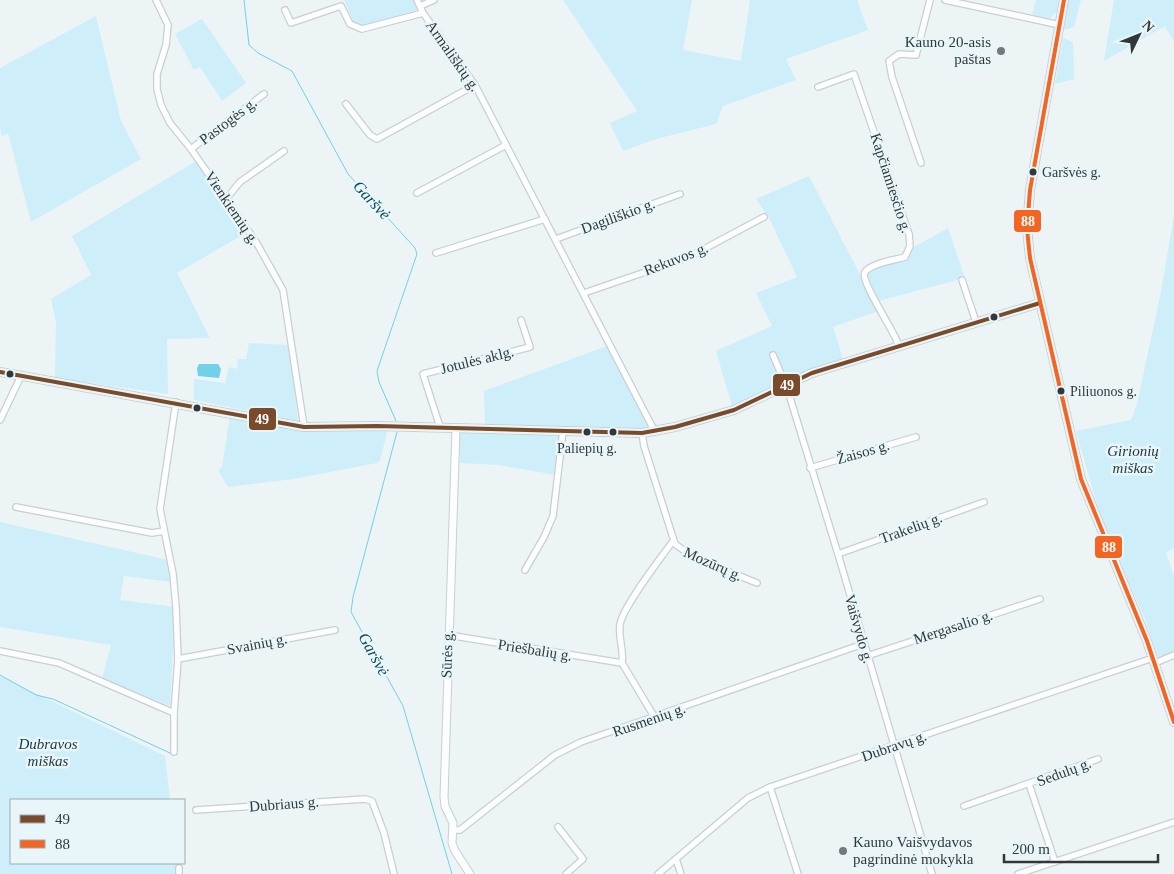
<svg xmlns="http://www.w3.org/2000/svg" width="1174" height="874" font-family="Georgia,serif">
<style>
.green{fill:#ceeff9}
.water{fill:#70d1e8}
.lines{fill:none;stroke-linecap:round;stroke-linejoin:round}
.stream{stroke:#70d1e8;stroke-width:1}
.minor-casing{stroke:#c9cfd1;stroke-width:8}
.tertiary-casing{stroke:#c9cfd1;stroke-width:9}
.secondary-casing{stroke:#c9cfd1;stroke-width:10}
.minor{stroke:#fcfdfe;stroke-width:5.5}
.tertiary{stroke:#fcfdfe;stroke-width:7}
.secondary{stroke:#f4f7f9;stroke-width:8}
.bus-1-casing{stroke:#e8f6fa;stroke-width:8}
.bus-2-casing{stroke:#e8f6fa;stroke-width:8}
.bus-1{stroke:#7a4b2a;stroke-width:4}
.bus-2{stroke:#f26522;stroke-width:4}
.poi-dot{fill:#737a7b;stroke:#e8f6fa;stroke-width:2}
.bus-dot{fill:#323839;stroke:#e8f6fa;stroke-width:2}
.labels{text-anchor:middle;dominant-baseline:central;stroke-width:5;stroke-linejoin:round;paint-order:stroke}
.bus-label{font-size:14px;fill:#323839;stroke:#e8f6fa;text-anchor:start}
.poi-label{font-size:15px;fill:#323839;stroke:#e8f6fa;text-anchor:end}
.street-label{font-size:15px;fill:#323839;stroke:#e8f6fa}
.park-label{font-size:15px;font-style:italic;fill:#1f363c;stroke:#e8f6fa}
.water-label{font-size:16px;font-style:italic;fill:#0d4754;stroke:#e8f6fa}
.line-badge{stroke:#e8f6fa;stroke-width:2}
.badge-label{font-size:14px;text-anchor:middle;font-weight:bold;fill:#fff}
</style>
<rect width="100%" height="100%" fill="#ecf4f6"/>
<!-- green -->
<g class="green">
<polygon points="344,0 414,0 417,10 360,27 355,25"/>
<polygon points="563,0 692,0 683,50 741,61 750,0 857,0 868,30 786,59 796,80 723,106 716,124 656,139 623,151 610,123 637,111"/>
<polygon points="1036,0 1059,0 1057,12 1050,18 1032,15"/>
<polygon points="1068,0 1081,0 1074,27 1065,30 1063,27"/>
<polygon points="1114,0 1174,0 1174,42 1165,26 1104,61"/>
<polygon points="96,16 121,121 141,159 31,222 8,133 2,136 0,128 0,68"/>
<polygon points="202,19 246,83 222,101 200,67 194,70 175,34"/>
<polygon points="1063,37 1073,43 1074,79 1055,84"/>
<polygon points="196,161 246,233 177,273 210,338 167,339 168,394 55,378 56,322 51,299 91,275 72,236"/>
<polygon points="809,176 879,311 833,327 843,359 789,377 760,394 732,406 716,351 772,326 756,293 797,277 769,218 756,199"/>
<polygon points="1174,215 1174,548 1166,553 1174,576 1174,653 1159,659 1145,619 1102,522 1076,431 1131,420 1137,404 1161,292"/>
<path d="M948 228 965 278 878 301 866 279 868 273C883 261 906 268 914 247Z"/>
<polygon points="249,343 289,345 298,421 194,400 194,379 225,383 229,367 237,369 238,359 246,359"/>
<polygon points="607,346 648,425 647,429 485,424 484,391"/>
<polygon points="230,416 291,429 319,431 388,429 380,460 377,463 293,479 228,487 218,470 222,467"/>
<polygon points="464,431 560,433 556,475 498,465 460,463 459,434"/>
<polygon points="0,522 168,560 172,582 124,576 120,600 175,607 170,706 102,678 111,645 0,627"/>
<polygon points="0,676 165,756 170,800 11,800 11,863 176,863 177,874 0,874"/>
</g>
<!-- water -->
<polygon class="water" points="199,364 218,364 221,369 219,378 198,376 197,368"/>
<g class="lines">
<!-- stream -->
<g class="stream">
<polyline points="244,0 249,45 258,53 292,71 348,174 415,248 417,254 377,371 379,382 396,421"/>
<polyline points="397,432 353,597 351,612 403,706 452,874"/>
<polyline points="0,675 36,695 53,699 170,753"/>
</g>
<defs>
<g id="minor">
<polyline points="156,0 168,25 166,45 157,74 157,89 161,105 170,123 191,149 256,242 283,290 304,427"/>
<polyline points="417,0 423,13 475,85 655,432"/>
<polyline points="945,0 1060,25"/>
<polyline points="420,6 434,0"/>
<polyline points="285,10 291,23 341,6 350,24 362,29 423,13"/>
<path d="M818 87 854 74 909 234 910 246 905 257C895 260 871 263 865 272 859 280 895 332 899 346"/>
<polyline points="346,104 370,135 377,139 475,85"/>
<polyline points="191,149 264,94"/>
<polyline points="921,163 892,77 889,61 899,54 916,55 930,0"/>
<polyline points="417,193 506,145"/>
<polyline points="226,199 240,182 284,151"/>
<polyline points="556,239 680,194"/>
<polyline points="436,253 545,219"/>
<polyline points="962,280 976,322"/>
<polyline points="584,293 689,257 764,217"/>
<polyline points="773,355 787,388 838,554 932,874"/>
<polyline points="0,420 21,376"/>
<polyline points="440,427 423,374 530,347 521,320"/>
<polyline points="642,433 644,446 675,544 693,557 757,583"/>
<polyline points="810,468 916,437"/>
<polyline points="16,507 152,533 164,531"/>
<polyline points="838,554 984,502"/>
<polyline points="525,570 544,537 553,516 563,431"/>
<polyline points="448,635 622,663"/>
<polyline points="0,651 59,663 174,713"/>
<polyline points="867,656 1040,599"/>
<polyline points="178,659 335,630"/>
<polyline points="1155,663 1174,655"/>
<path d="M655 718 622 663C624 650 618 637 620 624 624 605 660 559 673 541"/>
<polyline points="174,752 174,713 178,659 176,607 173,574 160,509 176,402"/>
<polyline points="1029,784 1055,862"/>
<polyline points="770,787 798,874"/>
<polyline points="964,806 1098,759"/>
<polyline points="196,810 365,799 372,801 384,833 394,874"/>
<polyline points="558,827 583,859 566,874"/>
<polyline points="454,830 460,830 555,755 581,742 863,644"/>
<polyline points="676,859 681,874"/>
<polyline points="179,868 179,874"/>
<polyline points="658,874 748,798 770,787 1153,658"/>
<polyline points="1018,874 1174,822"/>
</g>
<polyline id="tertiary" points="456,428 444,797 445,806 453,823 452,843 455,851 470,874"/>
<g id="secondary">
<polyline points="1064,0 1030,190 1027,229 1030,258 1081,479 1147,641 1174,722"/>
<polyline points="0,372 304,427 377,426 642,433 675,427 734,410 812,373 1040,303"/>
</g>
</defs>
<!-- minor casing -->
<use href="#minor" class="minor-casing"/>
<!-- tertiary casing -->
<use href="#tertiary" class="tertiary-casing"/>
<!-- secondary casing -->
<use href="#secondary" class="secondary-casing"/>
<!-- minor -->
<use href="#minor" class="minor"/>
<!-- tertiary -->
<use href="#tertiary" class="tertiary"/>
<!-- secondary -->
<use href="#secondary" class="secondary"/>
<defs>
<polyline id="bus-1" points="0,372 304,427 377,426 642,433 675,427 734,410 812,373 1040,303"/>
<polyline id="bus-2" points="1064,0 1030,190 1027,229 1030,258 1081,479 1147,641 1174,722"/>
</defs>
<!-- bus-1 casing -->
<use href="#bus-1" class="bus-1-casing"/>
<!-- bus-2 casing -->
<use href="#bus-2" class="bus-2-casing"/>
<!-- bus-1 -->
<use href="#bus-1" class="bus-1"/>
<!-- bus-2 -->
<use href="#bus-2" class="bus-2"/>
</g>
<!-- markers -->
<g class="poi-dot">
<circle cx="1001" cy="51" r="5"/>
<circle cx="843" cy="851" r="5"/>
</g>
<g class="bus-dot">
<circle cx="1033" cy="172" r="4.5"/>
<circle cx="994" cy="317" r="4.5"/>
<circle cx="10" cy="374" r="4.5"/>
<circle cx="1061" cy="391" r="4.5"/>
<circle cx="197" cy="408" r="4.5"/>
<circle cx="587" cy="432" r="4.5"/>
<circle cx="613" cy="432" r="4.5"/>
</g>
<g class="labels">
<!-- bus labels -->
<g class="bus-label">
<text x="1042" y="172">Garšvės g.</text>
<text x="1070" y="391">Piliuonos g.</text>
<text x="587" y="448" text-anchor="middle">Paliepių g.</text>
</g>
<!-- poi labels -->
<g class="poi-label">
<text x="991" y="42">Kauno 20-asis<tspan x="991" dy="17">paštas</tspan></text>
<text x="853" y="842" text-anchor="start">Kauno Vaišvydavos<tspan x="853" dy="17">pagrindinė mokykla</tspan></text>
</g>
<!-- street labels -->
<g class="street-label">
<text transform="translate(453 56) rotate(55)">Armališkių g.</text>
<text transform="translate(228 121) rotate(-37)">Pastogės g.</text>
<text transform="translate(891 183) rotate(72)">Kapčiamiesčio g.</text>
<text transform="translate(232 208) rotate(56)">Vienkiemių g.</text>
<text transform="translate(618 216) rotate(-20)">Dagiliškio g.</text>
<text transform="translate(676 259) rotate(-21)">Rekuvos g.</text>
<text transform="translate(477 360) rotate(-14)">Jotulės aklg.</text>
<text transform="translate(863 452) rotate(-16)">Žaisos g.</text>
<text transform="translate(911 528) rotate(-20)">Trakelių g.</text>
<text transform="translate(713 564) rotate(24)">Mozūrų g.</text>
<text transform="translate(953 627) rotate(-18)">Mergasalio g.</text>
<text transform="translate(859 629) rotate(74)">Vaišvydo g.</text>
<text transform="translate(257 644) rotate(-11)">Svainių g.</text>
<text transform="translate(535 650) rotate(9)">Priešbalių g.</text>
<text transform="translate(447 654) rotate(-88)">Sūrės g.</text>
<text transform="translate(649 720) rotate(-19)">Rusmenių g.</text>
<text transform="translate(894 746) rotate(-19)">Dubravų g.</text>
<text transform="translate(1064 772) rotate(-20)">Sedulų g.</text>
<text transform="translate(284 804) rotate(-4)">Dubriaus g.</text>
</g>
<!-- park labels -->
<g class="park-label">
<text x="1133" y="451">Girionių<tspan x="1133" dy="17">miškas</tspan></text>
<text x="48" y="744">Dubravos<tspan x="48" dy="17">miškas</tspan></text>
</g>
<!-- water labels -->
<g class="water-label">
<text transform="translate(372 200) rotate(47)">Garšvė</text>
<text transform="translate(374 654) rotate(61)">Garšvė</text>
</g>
</g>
<g class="line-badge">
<rect x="1013" y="209" width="29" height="24" rx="5" fill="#f26522"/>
<rect x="772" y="373" width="29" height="24" rx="5" fill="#7a4b2a"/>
<rect x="248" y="407" width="29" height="24" rx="5" fill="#7a4b2a"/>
<rect x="1094" y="535" width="29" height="24" rx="5" fill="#f26522"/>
</g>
<g class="badge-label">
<text x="1028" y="226">88</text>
<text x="787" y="390">49</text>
<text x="262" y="424">49</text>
<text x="1109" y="552">88</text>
</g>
<!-- legend -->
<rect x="10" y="799" width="175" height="65" fill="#e8f6fa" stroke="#9faaad"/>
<rect x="20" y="815" width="25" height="8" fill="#7a4b2a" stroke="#9faaad"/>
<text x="55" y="824" font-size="15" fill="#323839">49</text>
<rect x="20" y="840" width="25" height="8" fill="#f26522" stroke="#9faaad"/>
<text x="55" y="849" font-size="15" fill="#323839">88</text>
<!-- north arrow -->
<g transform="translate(1139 35) rotate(47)" stroke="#e8f6fa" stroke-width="4" paint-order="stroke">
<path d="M0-4L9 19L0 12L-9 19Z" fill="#323839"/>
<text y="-8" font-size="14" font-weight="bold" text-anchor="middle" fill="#323839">N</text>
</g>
<!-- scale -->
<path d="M1004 854v8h154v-8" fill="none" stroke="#323839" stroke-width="2.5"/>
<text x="1012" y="854" font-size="15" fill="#323839" stroke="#e8f6fa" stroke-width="4" paint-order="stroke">200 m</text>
</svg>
